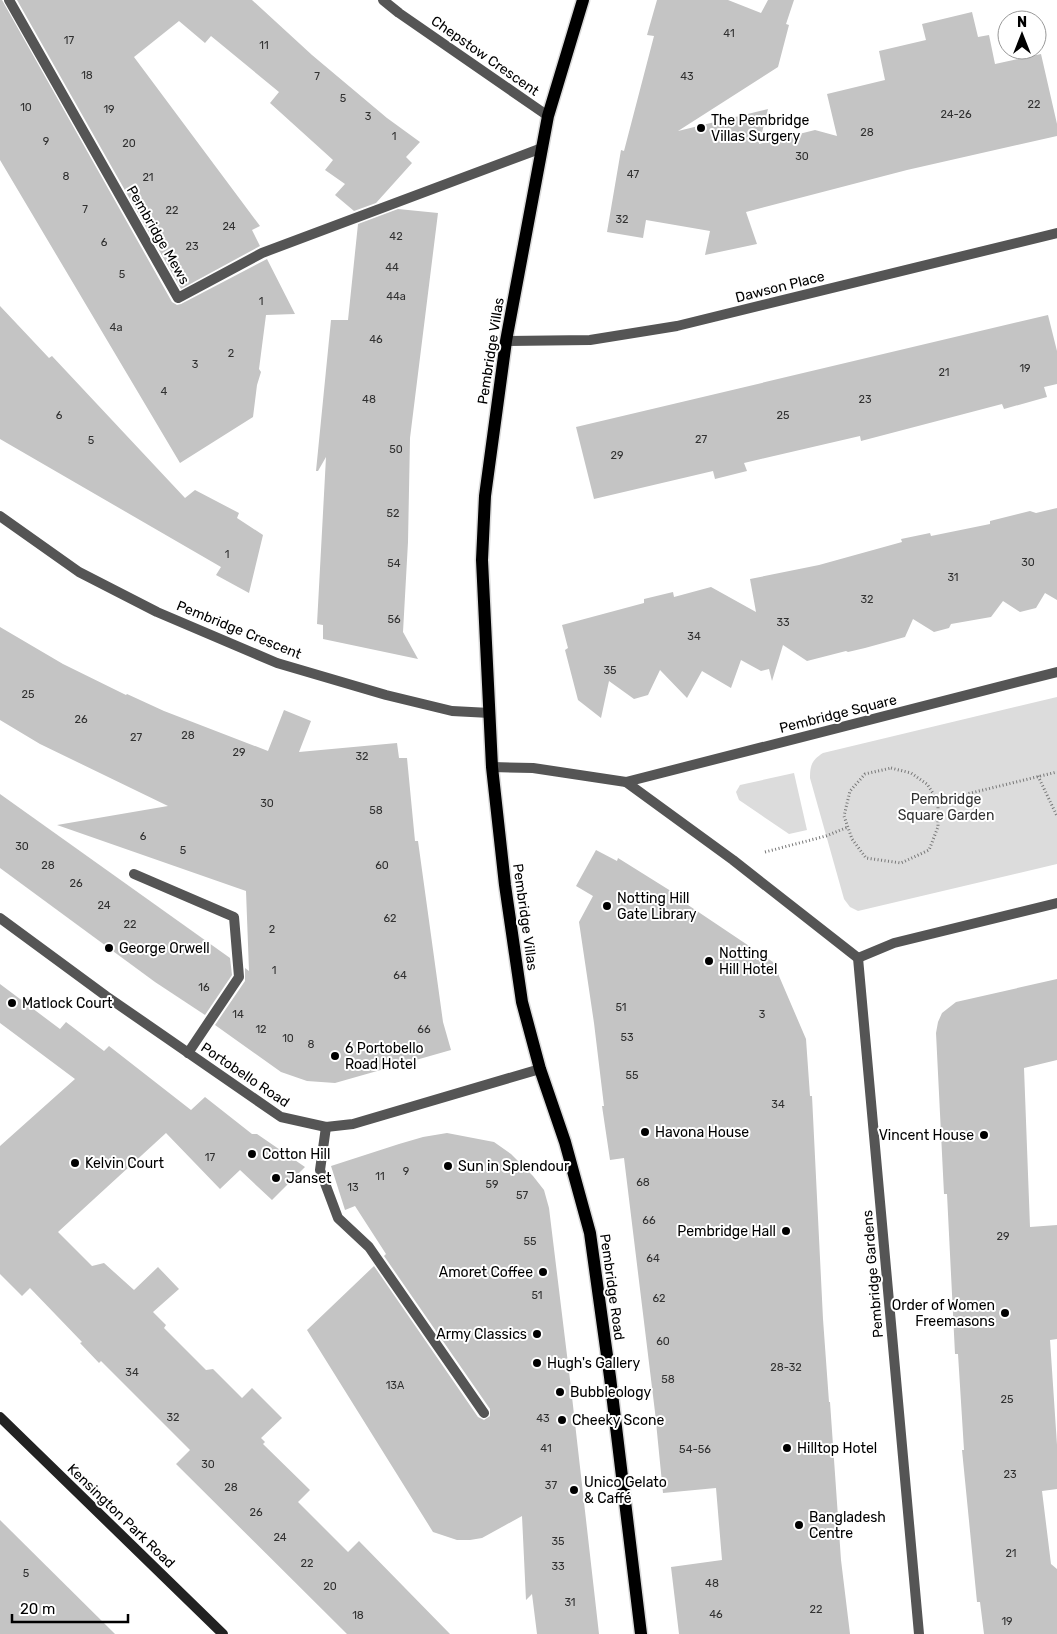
<svg xmlns="http://www.w3.org/2000/svg" width="1057" height="1634" font-family="Rubik,sans-serif">
<style>
.green{fill:#dcdcdc}
.building{fill:#c4c4c4}
.lines{fill:none;stroke-linecap:round;stroke-linejoin:round}
.primary-casing{stroke:#dbdbdb;stroke-width:15}
.path{stroke:#777;stroke-width:3;stroke-dasharray:1 2.5;stroke-linecap:butt}
.lane{stroke:#555;stroke-width:10}
.street{stroke:#555;stroke-width:10}
.secondary{stroke:#222;stroke-width:10}
.primary{stroke:#000;stroke-width:12}
.poi-dot{fill:#000;stroke:#fff;stroke-width:2}
.labels{text-anchor:middle;dominant-baseline:central;stroke-width:4;stroke-linejoin:round;paint-order:stroke}
.number-label{font-size:11px;fill:#313131}
.street-label{font-size:14px;fill:#000;stroke:#fff}
.poi-label{font-size:14px;fill:#000;stroke:#fff;text-anchor:start}
.park-label{font-size:14px;fill:#333;stroke:#fff}
</style>
<rect width="100%" height="100%" fill="#fff"/>
<!-- green -->
<g class="green">
<path d="M1057 697V864L858 911 850 907 844 899 810 778C810 765 812 760 823 753Z"/>
<polygon points="794,773 807,830 789,834 739,800 736,792 740,785"/>
</g>
<!-- building -->
<g class="building">
<polygon points="0,0 2,0 172,302 177,305 181,304 267,259 295,314 266,315 259,369 261,372 257,385 253,417 180,463 0,160"/>
<polygon points="17,0 252,0 312,55 387,118 420,142 406,157 412,163 376,203 354,211 335,195 345,184 325,170 333,160 270,103 279,92 211,36 205,43 179,21 134,57 260,226 252,230 260,246 181,289"/>
<polygon points="657,0 728,0 761,13 768,0 794,0 786,24 789,25 778,67 678,131 768,109 759,144 815,130 837,136 827,94 885,80 879,51 926,40 922,24 972,12 978,37 989,35 995,64 1041,54 1057,124 1057,136 907,170 746,212 757,244 705,255 710,231 646,220 643,238 607,232 621,150 624,151 654,36 647,35"/>
<polygon points="398,209 438,213 410,438 408,542 403,632 418,659 323,639 323,625 317,624 326,457 318,471 316,471 331,320 348,320 358,224"/>
<polygon points="0,306 49,358 52,356 185,498 195,490 239,513 237,518 263,535 249,593 216,575 221,567 0,439"/>
<polygon points="1048,315 1057,351 1057,384 1044,387 1047,397 1004,409 1002,404 861,441 860,436 744,463 747,471 715,479 713,471 594,499 576,427"/>
<polygon points="1057,508 1057,600 1045,593 1036,608 1020,612 1003,601 991,617 951,624 949,628 934,632 913,619 905,637 865,648 848,652 846,651 807,661 783,645 772,681 769,669 761,671 741,660 731,688 702,671 687,698 660,670 648,695 634,699 609,681 601,718 578,700 565,650 568,648 562,625 644,603 644,599 673,592 674,597 711,587 756,612 750,579 819,565 902,542 901,539 930,533 931,536 990,524 990,521 1030,511 1036,513"/>
<polygon points="0,627 63,664 126,695 127,694 164,711 268,751 284,710 311,721 299,752 397,743 399,758 407,758 415,841 418,841 443,1022 451,1050 335,1083 307,1081 281,1072 215,1025 245,981 245,968 249,971 246,891 57,825 168,806 40,744 0,720"/>
<polygon points="0,794 230,958 232,975 205,1015 155,982 0,868"/>
<polygon points="596,850 617,861 618,858 690,903 688,905 773,962 806,1039 810,1096 812,1096 823,1319 829,1402 830,1402 841,1560 850,1634 679,1634 671,1567 722,1560 716,1488 663,1493 655,1412 624,1158 610,1160 602,1106 604,1106 594,1023 579,922 593,896 576,886"/>
<polygon points="1057,979 1057,1060 1024,1068 1030,1227 1057,1225 1057,1339 1050,1340 1057,1445 1057,1489 1042,1491 1051,1564 1057,1569 1057,1634 984,1634 980,1602 977,1602 962,1450 964,1450 958,1354 955,1354 947,1194 944,1194 936,1033 938,1022 942,1013 956,1002"/>
<polygon points="0,984 60,1029 66,1022 104,1051 109,1046 191,1110 205,1097 252,1134 257,1134 305,1167 272,1200 240,1170 220,1189 166,1133 58,1232 92,1266 104,1263 134,1290 158,1267 179,1289 153,1312 166,1325 164,1328 206,1370 213,1369 242,1398 252,1388 282,1418 261,1438 265,1442 263,1444 310,1490 298,1502 348,1552 359,1541 450,1634 347,1634 176,1464 190,1450 101,1361 99,1363 80,1343 82,1342 30,1288 22,1296 0,1274 0,1146 75,1079 0,1023"/>
<polygon points="447,1133 494,1142 511,1154 533,1176 544,1190 549,1208 571,1388 599,1634 537,1634 532,1594 526,1600 522,1516 482,1538 470,1540 457,1540 433,1532 307,1330 374,1266 478,1417 484,1420 490,1416 490,1409 384,1256 386,1254 355,1206 345,1210 331,1166 399,1144 423,1137"/>
<polygon points="0,1520 115,1634 0,1634"/>
</g>
<g class="lines">
<defs>
<polyline id="primary" points="583,0 548,116 506,341 485,496 482,560 492,767 505,885 522,1002 540,1069 565,1142 590,1233 610,1377 641,1634"/>
</defs>
<!-- primary casing -->
<use href="#primary" class="primary-casing"/>
<!-- path -->
<g class="path">
<polygon points="891,768 911,773 927,784 938,801 938,827 929,850 901,863 866,858 852,839 844,816 850,791 865,774"/>
<polyline points="1038,776 1057,816"/>
<polyline points="938,801 1057,772"/>
<polyline points="765,852 826,836 848,827"/>
</g>
<!-- lane -->
<g class="lane">
<polyline points="9,0 178,298 262,253 542,148"/>
<polyline points="134,874 234,917 239,977 188,1053"/>
</g>
<!-- street -->
<g class="street">
<polyline points="383,0 399,13 548,116"/>
<polyline points="506,341 590,340 677,326 1057,233"/>
<polyline points="0,516 79,572 157,612 277,663 386,695 452,711 490,713"/>
<polyline points="492,767 533,768 626,782 1057,672"/>
<polyline points="626,782 733,860 858,958 919,1634"/>
<polyline points="0,918 106,996 281,1117 326,1127 353,1124 540,1069"/>
<polyline points="858,958 894,943 1057,903"/>
<polyline points="326,1127 320,1170 338,1218 369,1247 484,1413"/>
</g>
<!-- secondary -->
<polyline class="secondary" points="0,1417 223,1634"/>
<!-- primary -->
<use href="#primary" class="primary"/>
</g>
<!-- markers -->
<g class="poi-dot">
<circle cx="701" cy="128" r="5"/>
<circle cx="607" cy="906" r="5"/>
<circle cx="109" cy="948" r="5"/>
<circle cx="709" cy="961" r="5"/>
<circle cx="12" cy="1003" r="5"/>
<circle cx="335" cy="1056" r="5"/>
<circle cx="645" cy="1132" r="5"/>
<circle cx="984" cy="1135" r="5"/>
<circle cx="252" cy="1154" r="5"/>
<circle cx="75" cy="1163" r="5"/>
<circle cx="448" cy="1166" r="5"/>
<circle cx="276" cy="1178" r="5"/>
<circle cx="786" cy="1231" r="5"/>
<circle cx="543" cy="1272" r="5"/>
<circle cx="1005" cy="1313" r="5"/>
<circle cx="537" cy="1334" r="5"/>
<circle cx="537" cy="1363" r="5"/>
<circle cx="560" cy="1392" r="5"/>
<circle cx="562" cy="1420" r="5"/>
<circle cx="787" cy="1448" r="5"/>
<circle cx="574" cy="1490" r="5"/>
<circle cx="799" cy="1525" r="5"/>
</g>
<g class="labels">
<!-- number labels -->
<g class="number-label">
<text x="729" y="33">41</text>
<text x="69" y="40">17</text>
<text x="264" y="45">11</text>
<text x="87" y="75">18</text>
<text x="317" y="76">7</text>
<text x="687" y="76">43</text>
<text x="343" y="98">5</text>
<text x="1034" y="104">22</text>
<text x="26" y="107">10</text>
<text x="109" y="109">19</text>
<text x="956" y="114">24-26</text>
<text x="368" y="116">3</text>
<text x="867" y="132">28</text>
<text x="394" y="136">1</text>
<text x="46" y="141">9</text>
<text x="129" y="143">20</text>
<text x="802" y="156">30</text>
<text x="633" y="174">47</text>
<text x="66" y="176">8</text>
<text x="148" y="177">21</text>
<text x="85" y="209">7</text>
<text x="172" y="210">22</text>
<text x="622" y="219">32</text>
<text x="229" y="226">24</text>
<text x="396" y="236">42</text>
<text x="104" y="242">6</text>
<text x="192" y="246">23</text>
<text x="392" y="267">44</text>
<text x="122" y="274">5</text>
<text x="396" y="296">44a</text>
<text x="261" y="301">1</text>
<text x="116" y="327">4a</text>
<text x="376" y="339">46</text>
<text x="231" y="353">2</text>
<text x="195" y="364">3</text>
<text x="1025" y="368">19</text>
<text x="944" y="372">21</text>
<text x="164" y="391">4</text>
<text x="369" y="399">48</text>
<text x="865" y="399">23</text>
<text x="59" y="415">6</text>
<text x="783" y="415">25</text>
<text x="701" y="439">27</text>
<text x="91" y="440">5</text>
<text x="396" y="449">50</text>
<text x="617" y="455">29</text>
<text x="393" y="513">52</text>
<text x="227" y="554">1</text>
<text x="1028" y="562">30</text>
<text x="394" y="563">54</text>
<text x="953" y="577">31</text>
<text x="867" y="599">32</text>
<text x="394" y="619">56</text>
<text x="783" y="622">33</text>
<text x="694" y="636">34</text>
<text x="610" y="670">35</text>
<text x="28" y="694">25</text>
<text x="81" y="719">26</text>
<text x="188" y="735">28</text>
<text x="136" y="737">27</text>
<text x="239" y="752">29</text>
<text x="362" y="756">32</text>
<text x="267" y="803">30</text>
<text x="376" y="810">58</text>
<text x="143" y="836">6</text>
<text x="22" y="846">30</text>
<text x="183" y="850">5</text>
<text x="48" y="865">28</text>
<text x="382" y="865">60</text>
<text x="76" y="883">26</text>
<text x="104" y="905">24</text>
<text x="390" y="918">62</text>
<text x="130" y="924">22</text>
<text x="272" y="929">2</text>
<text x="274" y="970">1</text>
<text x="400" y="975">64</text>
<text x="204" y="987">16</text>
<text x="621" y="1007">51</text>
<text x="238" y="1014">14</text>
<text x="762" y="1014">3</text>
<text x="261" y="1029">12</text>
<text x="424" y="1029">66</text>
<text x="627" y="1037">53</text>
<text x="288" y="1038">10</text>
<text x="311" y="1044">8</text>
<text x="632" y="1075">55</text>
<text x="778" y="1104">34</text>
<text x="210" y="1157">17</text>
<text x="406" y="1171">9</text>
<text x="380" y="1176">11</text>
<text x="643" y="1182">68</text>
<text x="492" y="1184">59</text>
<text x="353" y="1187">13</text>
<text x="522" y="1195">57</text>
<text x="649" y="1220">66</text>
<text x="1003" y="1236">29</text>
<text x="530" y="1241">55</text>
<text x="653" y="1258">64</text>
<text x="537" y="1295">51</text>
<text x="659" y="1298">62</text>
<text x="663" y="1341">60</text>
<text x="786" y="1367">28-32</text>
<text x="132" y="1372">34</text>
<text x="668" y="1379">58</text>
<text x="395" y="1385">13A</text>
<text x="1007" y="1399">25</text>
<text x="173" y="1417">32</text>
<text x="543" y="1418">43</text>
<text x="546" y="1448">41</text>
<text x="695" y="1449">54-56</text>
<text x="208" y="1464">30</text>
<text x="1010" y="1474">23</text>
<text x="551" y="1485">37</text>
<text x="231" y="1487">28</text>
<text x="256" y="1512">26</text>
<text x="280" y="1537">24</text>
<text x="558" y="1541">35</text>
<text x="1011" y="1553">21</text>
<text x="307" y="1563">22</text>
<text x="558" y="1566">33</text>
<text x="26" y="1573">5</text>
<text x="712" y="1583">48</text>
<text x="330" y="1586">20</text>
<text x="570" y="1602">31</text>
<text x="816" y="1609">22</text>
<text x="716" y="1614">46</text>
<text x="358" y="1615">18</text>
<text x="1007" y="1621">19</text>
</g>
<!-- street labels -->
<g class="street-label">
<text transform="translate(485 56) rotate(35)">Chepstow Crescent</text>
<text transform="translate(158 235) rotate(60)">Pembridge Mews</text>
<text transform="translate(780 287) rotate(-14)">Dawson Place</text>
<text transform="translate(491 351) rotate(-81)">Pembridge Villas</text>
<text transform="translate(239 630) rotate(22)">Pembridge Crescent</text>
<text transform="translate(838 714) rotate(-14)">Pembridge Square</text>
<text transform="translate(525 917) rotate(82)">Pembridge Villas</text>
<text transform="translate(245 1075) rotate(34)">Portobello Road</text>
<text transform="translate(873 1274) rotate(-95)">Pembridge Gardens</text>
<text transform="translate(612 1287) rotate(82)">Pembridge Road</text>
<text transform="translate(121 1516) rotate(44)">Kensington Park Road</text>
</g>
<!-- poi labels -->
<g class="poi-label">
<text x="711" y="120">The Pembridge<tspan x="711" dy="16">Villas Surgery</tspan></text>
<text x="617" y="898">Notting Hill<tspan x="617" dy="16">Gate Library</tspan></text>
<text x="119" y="948">George Orwell</text>
<text x="719" y="953">Notting<tspan x="719" dy="16">Hill Hotel</tspan></text>
<text x="22" y="1003">Matlock Court</text>
<text x="345" y="1048">6 Portobello<tspan x="345" dy="16">Road Hotel</tspan></text>
<text x="655" y="1132">Havona House</text>
<text x="974" y="1135" text-anchor="end">Vincent House</text>
<text x="262" y="1154">Cotton Hill</text>
<text x="85" y="1163">Kelvin Court</text>
<text x="458" y="1166">Sun in Splendour</text>
<text x="286" y="1178">Janset</text>
<text x="776" y="1231" text-anchor="end">Pembridge Hall</text>
<text x="533" y="1272" text-anchor="end">Amoret Coffee</text>
<text x="995" y="1305" text-anchor="end">Order of Women<tspan x="995" dy="16">Freemasons</tspan></text>
<text x="527" y="1334" text-anchor="end">Army Classics</text>
<text x="547" y="1363">Hugh's Gallery</text>
<text x="570" y="1392">Bubbleology</text>
<text x="572" y="1420">Cheeky Scone</text>
<text x="797" y="1448">Hilltop Hotel</text>
<text x="584" y="1482">Unico Gelato<tspan x="584" dy="16">&amp; Caffé</tspan></text>
<text x="809" y="1517">Bangladesh<tspan x="809" dy="16">Centre</tspan></text>
</g>
<!-- park labels -->
<g class="park-label">
<text x="946" y="799">Pembridge<tspan x="946" dy="16">Square Garden</tspan></text>
</g>
</g>
<!-- north arrow -->
<g transform="translate(1022 35)"><circle r="24" fill="#ffffff" stroke="#999999"/>
<path d="M0-4L9 19L0 12L-9 19Z" fill="#000000"/>
<text y="-8" font-size="14" font-weight="bold" text-anchor="middle" fill="#000000">N</text>
</g>
<!-- scale -->
<path d="M12 1614v8h116v-8" fill="none" stroke="#000000" stroke-width="2.5"/>
<text x="20" y="1614" font-size="15" fill="#000000" stroke="#ffffff" stroke-width="4" paint-order="stroke">20 m</text>
</svg>
